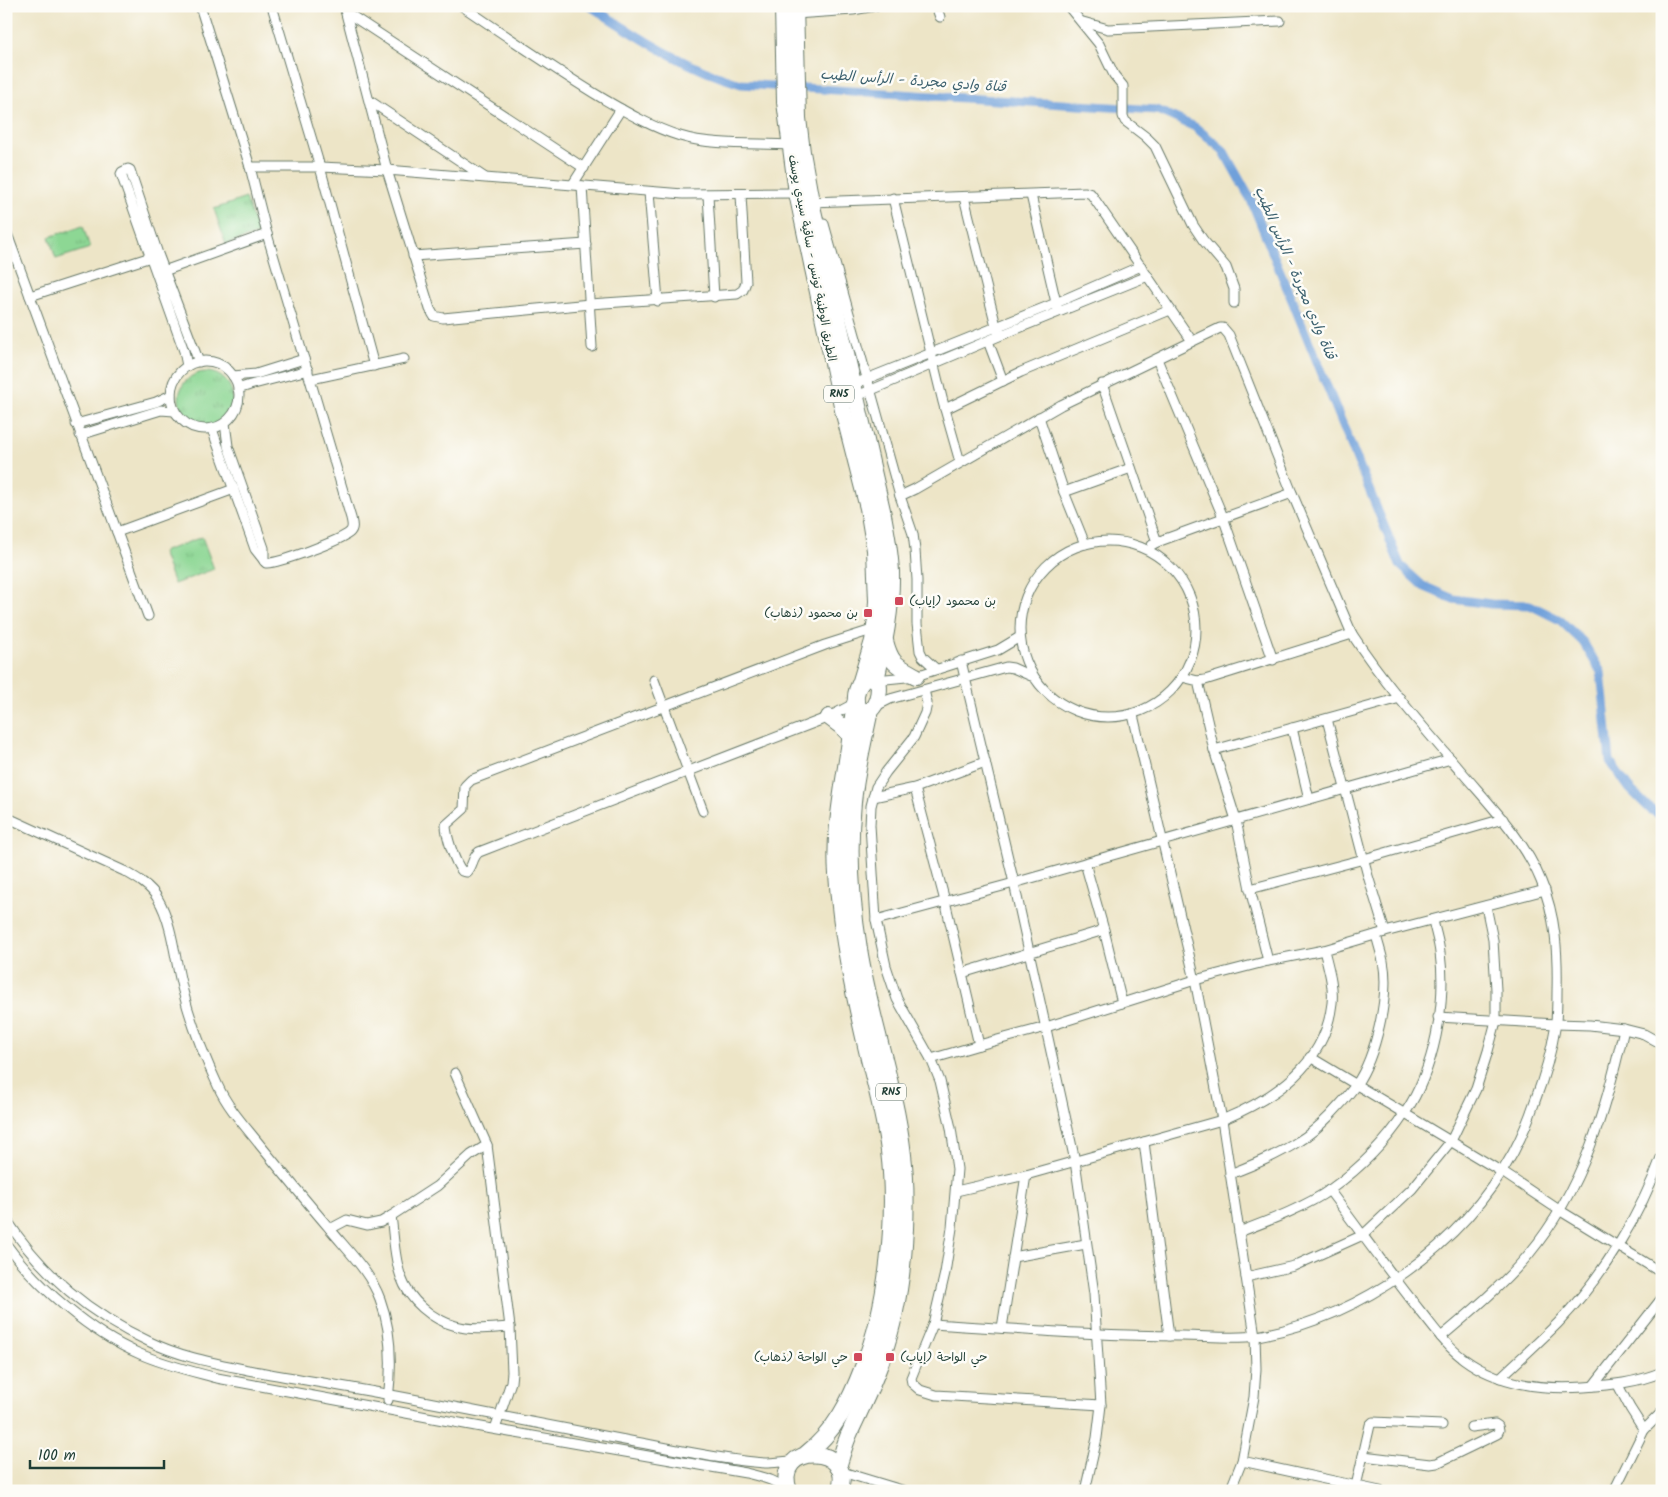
<svg xmlns="http://www.w3.org/2000/svg" width="1668" height="1497" font-family="Kalam,'Playpen Sans Arabic',sans-serif">
<style>
.park{fill:url(#park-tufts);stroke:#568a64}
.lines{fill:none;stroke-linecap:round;stroke-linejoin:round}
.canal{stroke:#6fa0da;stroke-width:9}
.street-casing{stroke:#677867;stroke-width:11}
.highway-casing{stroke:#677867;stroke-width:18}
.street{stroke:#fff;stroke-width:9}
.highway{stroke:#fff;stroke-width:16}
.poi-dot{fill:#d1495b;stroke:#fdfcf7;stroke-width:2}
.labels{text-anchor:middle;dominant-baseline:central;stroke-width:5;stroke-linejoin:round;paint-order:stroke}
.shield{fill:#fdfcf7;stroke:#62766e;stroke-width:1}
.shield-label{font-size:11px;font-weight:bold;fill:#1f3d34}
.street-label{font-size:12px;fill:#1f3d34;stroke:#fdfcf7}
.poi-label{font-size:12px;fill:#1f3d34;stroke:#fdfcf7;text-anchor:start}
.water-label{font-size:14px;font-style:italic;fill:#3b606e;stroke:#fdfcf7}
</style>
<defs>
<pattern id="park-tufts" width="24" height="20" patternUnits="userSpaceOnUse" patternTransform="scale(1.25)"><rect width="24" height="20" fill="#8dd794"/><path d="M3 7l-1-3M5 7V3M7 7l1-3M15 17l-1-3M17 17v-4M19 17l1-3" fill="none" stroke="#79b980"/></pattern>
</defs>
<rect width="100%" height="100%" fill="#fdfcf7"/>
<filter id="ink" filterUnits="userSpaceOnUse"><feTurbulence type="fractalNoise" baseFrequency=".02" numOctaves="2"/><feDisplacementMap in="SourceGraphic" scale="10" xChannelSelector="R" yChannelSelector="G"/><feConvolveMatrix kernelMatrix="1 2 1 2 8 2 1 2 1" color-interpolation-filters="sRGB"/></filter>
<filter id="wash" filterUnits="userSpaceOnUse"><feTurbulence type="fractalNoise" baseFrequency=".0096" numOctaves="4" result="noise"/><feDisplacementMap in="SourceGraphic" scale="20" xChannelSelector="R" yChannelSelector="G"/><feGaussianBlur stdDeviation="1.12" result="paint"/><feColorMatrix in="noise" values="0 0 0 0 0 0 0 0 0 0 0 0 0 0 0 0 0 1.4 0 .05"/><feComposite in="paint" operator="in"/></filter>
<g filter="url(#wash)">
<rect width="100%" height="100%" fill="#ede5c7"/>
<!-- park -->
<g class="park">
<polygon points="246,198 258,234 226,244 214,209"/>
<polygon points="83,226 90,248 56,259 49,237"/>
<circle cx="206" cy="399" r="27"/>
<polygon points="202,537 214,569 174,584 162,552"/>
</g>
<g class="lines">
<!-- canal -->
<path class="canal" d="M590 6C638 37 685 68 741 84L1157 110 1195 127 1223 150 1251 200 1400 565 1423 586 1453 599 1491 604 1530 605 1560 620 1583 642 1601 672 1610 761 1629 788 1650 809 1662 816"/>
</g>
</g>
<g filter="url(#ink)">
<g class="lines">
<defs>
<g id="street">
<path d="M200 6 250 167 267 234 351 518C352 523 354 528 350 532 342 540 277 564 266 563L255 549 212 429"/>
<polyline points="272,6 320,167 374,366"/>
<polyline points="344,6 387,170 430,309 434,316 443,318 590,304 737,294 743,290 746,282 741,195"/>
<path d="M462 6C508 37 554 69 602 98 626 112 653 128 680 136 712 146 756 143 790 145"/>
<polyline points="936,6 940,17"/>
<polyline points="1068,6 1099,44 1114,75 1123,86 1123,116 1125,121 1146,137 1155,146 1193,225 1203,240 1226,267 1234,289 1234,303"/>
<polyline points="346,12 584,168"/>
<polyline points="795,14 853,10 875,6"/>
<polyline points="1083,22 1108,29 1280,21"/>
<polyline points="370,101 484,177"/>
<polyline points="250,167 320,167 387,170 683,194 797,193"/>
<polyline points="573,184 621,109"/>
<polyline points="582,186 592,347"/>
<polyline points="649,192 658,301"/>
<polyline points="708,195 714,297"/>
<polyline points="1031,195 1057,307"/>
<polyline points="964,197 997,330"/>
<polyline points="893,198 943,402 960,462"/>
<polyline points="811,202 1085,192 1091,194 1192,341"/>
<polyline points="824,224 900,496"/>
<polyline points="6,231 148,616"/>
<polyline points="413,256 586,244"/>
<polyline points="161,272 267,234"/>
<polyline points="30,296 154,256"/>
<polyline points="988,341 1003,381"/>
<polyline points="1157,359 1223,517 1273,660"/>
<circle cx="205" cy="395" r="34"/>
<polyline points="187,366 184,351 121,174 122,172 128,169 130,170 158,254 199,362"/>
<polyline points="233,376 256,374 304,359"/>
<polyline points="311,379 404,359"/>
<polyline points="854,384 1056,303 1141,266"/>
<polyline points="1102,384 1157,542"/>
<polyline points="238,389 250,385 308,370"/>
<polyline points="857,396 999,336 1148,276"/>
<polyline points="945,409 1021,372 1170,310"/>
<polyline points="1039,417 1064,492 1085,544"/>
<polyline points="225,423 228,446 264,548 264,561"/>
<polyline points="76,424 156,402 171,395"/>
<polyline points="80,435 161,410 174,411"/>
<polyline points="1064,492 1131,468"/>
<polyline points="117,532 234,489"/>
<circle cx="1108" cy="629" r="88"/>
<polyline points="1152,545 1157,542 1292,493"/>
<polyline points="961,661 1014,883 1075,1161 1094,1294 1101,1405 1097,1438 1085,1491"/>
<polyline points="936,669 923,657 920,651 917,624 917,580 915,550 913,534 900,496 915,489 1061,405 1220,328 1223,328 1229,335 1292,493 1352,634 1205,680 1198,681 1182,677"/>
<polyline points="654,680 703,811"/>
<polyline points="876,680 916,676 998,650 1018,638"/>
<polyline points="1198,681 1214,750 1236,820 1250,889 1268,961"/>
<polyline points="924,690 927,703 925,713 914,737 886,772 876,787 871,806 870,825 876,920 886,966 897,999 931,1059 940,1081 951,1128 957,1169 952,1228 945,1273 933,1324 911,1378 912,1383 920,1390 936,1395 1101,1405"/>
<path d="M855 703 829 717 479 852C472 857 473 867 467 872L462 871C455 863 446 836 446 825L464 809 465 786 471 780 825 645 875 629"/>
<polyline points="874,707 890,699 1006,667 1013,668 1031,676"/>
<polyline points="1133,715 1195,980 1222,1120 1255,1336 1256,1369 1254,1397 1242,1461 1230,1491"/>
<polyline points="1327,719 1368,876 1385,932"/>
<polyline points="1292,728 1309,799"/>
<polyline points="1214,750 1400,698"/>
<polyline points="915,788 945,901 979,1045"/>
<polyline points="873,797 915,788 985,762"/>
<path d="M6 817 124 871C137 878 151 886 158 899 173 924 175 962 183 991 191 1023 204 1056 218 1086 228 1108 245 1126 260 1145 283 1173 306 1201 330 1229 348 1251 370 1272 380 1299 392 1331 392 1367 388 1400"/>
<polyline points="1085,863 1104,930"/>
<polyline points="1250,889 1364,859 1503,819"/>
<polyline points="876,920 1014,883 1451,759"/>
<polyline points="962,973 1104,930 1122,1003"/>
<polyline points="1438,1017 1556,1024 1590,1025 1624,1029 1644,1034 1662,1044"/>
<polyline points="1310,1057 1502,1172 1559,1210 1662,1273"/>
<polyline points="931,1059 979,1045 1046,1027 1195,980 1268,961 1324,950 1385,932 1545,890"/>
<polyline points="1144,1142 1169,1336"/>
<polyline points="487,1145 510,1327 512,1372 511,1382 495,1429"/>
<path d="M1230 1174C1253 1165 1278 1155 1299 1141 1319 1129 1342 1104 1356 1085 1376 1056 1390 995 1383 961 1381 952 1378 943 1376 935"/>
<path d="M1329 1190C1360 1231 1389 1272 1421 1312 1434 1328 1447 1347 1464 1359 1498 1384 1543 1390 1584 1387 1611 1385 1636 1383 1662 1372"/>
<path d="M956 1191 1026 1175 1222 1120C1274 1098 1325 1066 1332 1003 1334 985 1328 967 1324 950"/>
<path d="M391 1216C394 1236 394 1258 401 1277 409 1300 432 1320 456 1326 473 1331 492 1328 510 1327"/>
<path d="M6 1219C43 1275 89 1314 150 1342 181 1357 215 1363 248 1370 296 1379 344 1386 391 1395 471 1410 551 1426 630 1441 675 1449 720 1460 765 1463 775 1463 785 1461 795 1461"/>
<polyline points="330,1229 347,1220 367,1225 381,1222 391,1216 437,1186 471,1155 487,1145 455,1073"/>
<path d="M1239 1232C1268 1221 1306 1207 1331 1189 1359 1169 1386 1142 1405 1113 1434 1070 1447 1004 1440 953 1439 942 1435 931 1433 920"/>
<path d="M6 1244C37 1287 91 1333 140 1354 165 1365 191 1371 217 1378L481 1427 746 1473C761 1477 776 1479 787 1491"/>
<polyline points="1013,1257 1086,1244"/>
<polyline points="1246,1277 1294,1266 1363,1235 1412,1189 1451,1141 1476,1089 1488,1051 1496,1021 1496,990 1493,940 1486,906"/>
<path d="M933 1324C1016 1329 1099 1336 1182 1336 1204 1336 1237 1339 1257 1336 1362 1317 1462 1246 1513 1153 1522 1136 1529 1119 1535 1101 1544 1077 1551 1054 1555 1029 1557 1017 1557 1004 1557 992 1558 954 1556 916 1541 881 1524 839 1490 805 1461 771 1423 727 1384 683 1352 634"/>
<polyline points="1002,1328 1026,1175"/>
<path d="M1441 1337C1472 1311 1504 1284 1529 1254 1583 1189 1606 1109 1624 1029"/>
<path d="M1500 1378C1519 1360 1539 1342 1558 1323 1603 1276 1640 1216 1662 1155"/>
<polyline points="1618,1385 1630,1408 1644,1430"/>
<polyline points="1593,1386 1662,1298"/>
<polyline points="1363,1456 1430,1464 1437,1463 1497,1434 1499,1430 1498,1426 1495,1424 1471,1427"/>
<polyline points="1242,1461 1380,1491"/>
<polyline points="839,1471 905,1491"/>
<polyline points="1356,1486 1370,1425 1373,1422 1442,1425"/>
<polyline points="1614,1491 1644,1430 1662,1412"/>
</g>
<g id="highway">
<polyline points="783,6 785,102 797,193 843,410 868,508 875,550 877,601 876,618 873,641 860,684"/>
<path d="M795 6 798 118 802 152 811 202 882 510C886 530 890 551 891 572 892 608 884 644 876 680"/>
<path d="M885 641C891 664 896 665 916 676"/>
<path d="M868 678H873L878 682C882 695 872 722 857 707 854 696 857 682 868 678Z"/>
<polyline points="829,717 841,726 851,736"/>
<path d="M806 1454C835 1432 850 1401 863 1367 888 1306 897 1216 889 1151 885 1120 877 1090 869 1059 855 999 841 937 837 874 834 834 842 794 848 754 851 737 852 720 855 703"/>
<path d="M838 1467C842 1455 845 1442 851 1430 862 1406 875 1381 883 1355 897 1315 903 1271 905 1229 906 1204 906 1179 903 1155 895 1085 870 1018 859 949 851 900 848 851 853 802 856 771 864 740 870 710"/>
<path d="M789 1491C771 1441 858 1444 839 1491"/>
</g>
</defs>
<!-- street casing -->
<use href="#street" class="street-casing"/>
<!-- highway casing -->
<use href="#highway" class="highway-casing"/>
<!-- street -->
<use href="#street" class="street"/>
<!-- highway -->
<use href="#highway" class="highway"/>
</g>
</g>
<!-- markers -->
<g class="poi-dot">
<rect x="894" y="596" width="10" height="10" rx="2.5"/>
<rect x="863" y="608" width="10" height="10" rx="2.5"/>
<rect x="853" y="1352" width="10" height="10" rx="2.5"/>
<rect x="885" y="1352" width="10" height="10" rx="2.5"/>
</g>
<g class="labels">
<!-- shield labels -->
<g class="shield">
<rect x="824" y="385.5" width="30" height="17" rx="4"/>
<rect x="876" y="1083.5" width="30" height="17" rx="4"/>
</g>
<g class="shield-label">
<text x="839" y="394">RN5</text>
<text x="891" y="1092">RN5</text>
</g>
<!-- street labels -->
<g class="street-label">
<text transform="translate(812 258) rotate(79)">الطريق الوطنية تونس - ساقية سيدي يوسف</text>
</g>
<!-- poi labels -->
<g class="poi-label">
<text x="909" y="601">بن محمود (إياب)</text>
<text x="858" y="613" text-anchor="end">بن محمود (ذهاب)</text>
<text x="848" y="1357" text-anchor="end">حي الواحة (ذهاب)</text>
<text x="900" y="1357">حي الواحة (إياب)</text>
</g>
<!-- water labels -->
<g class="water-label">
<text transform="translate(913 81) rotate(4)">قناة وادي مجردة - الرأس الطيب</text>
<text transform="translate(1295 273) rotate(67)">قناة وادي مجردة - الرأس الطيب</text>
</g>
</g>
<!-- margin -->
<rect width="1668" height="1497" fill="none" stroke="#fdfcf7" stroke-width="25"/>
<!-- scale -->
<path d="M30 1460v8h134v-8" fill="none" stroke="#1f3d34" stroke-width="2.5"/>
<text x="38" y="1460" font-size="15" fill="#1f3d34" stroke="#fdfcf7" stroke-width="4" paint-order="stroke">100 m</text>
</svg>
